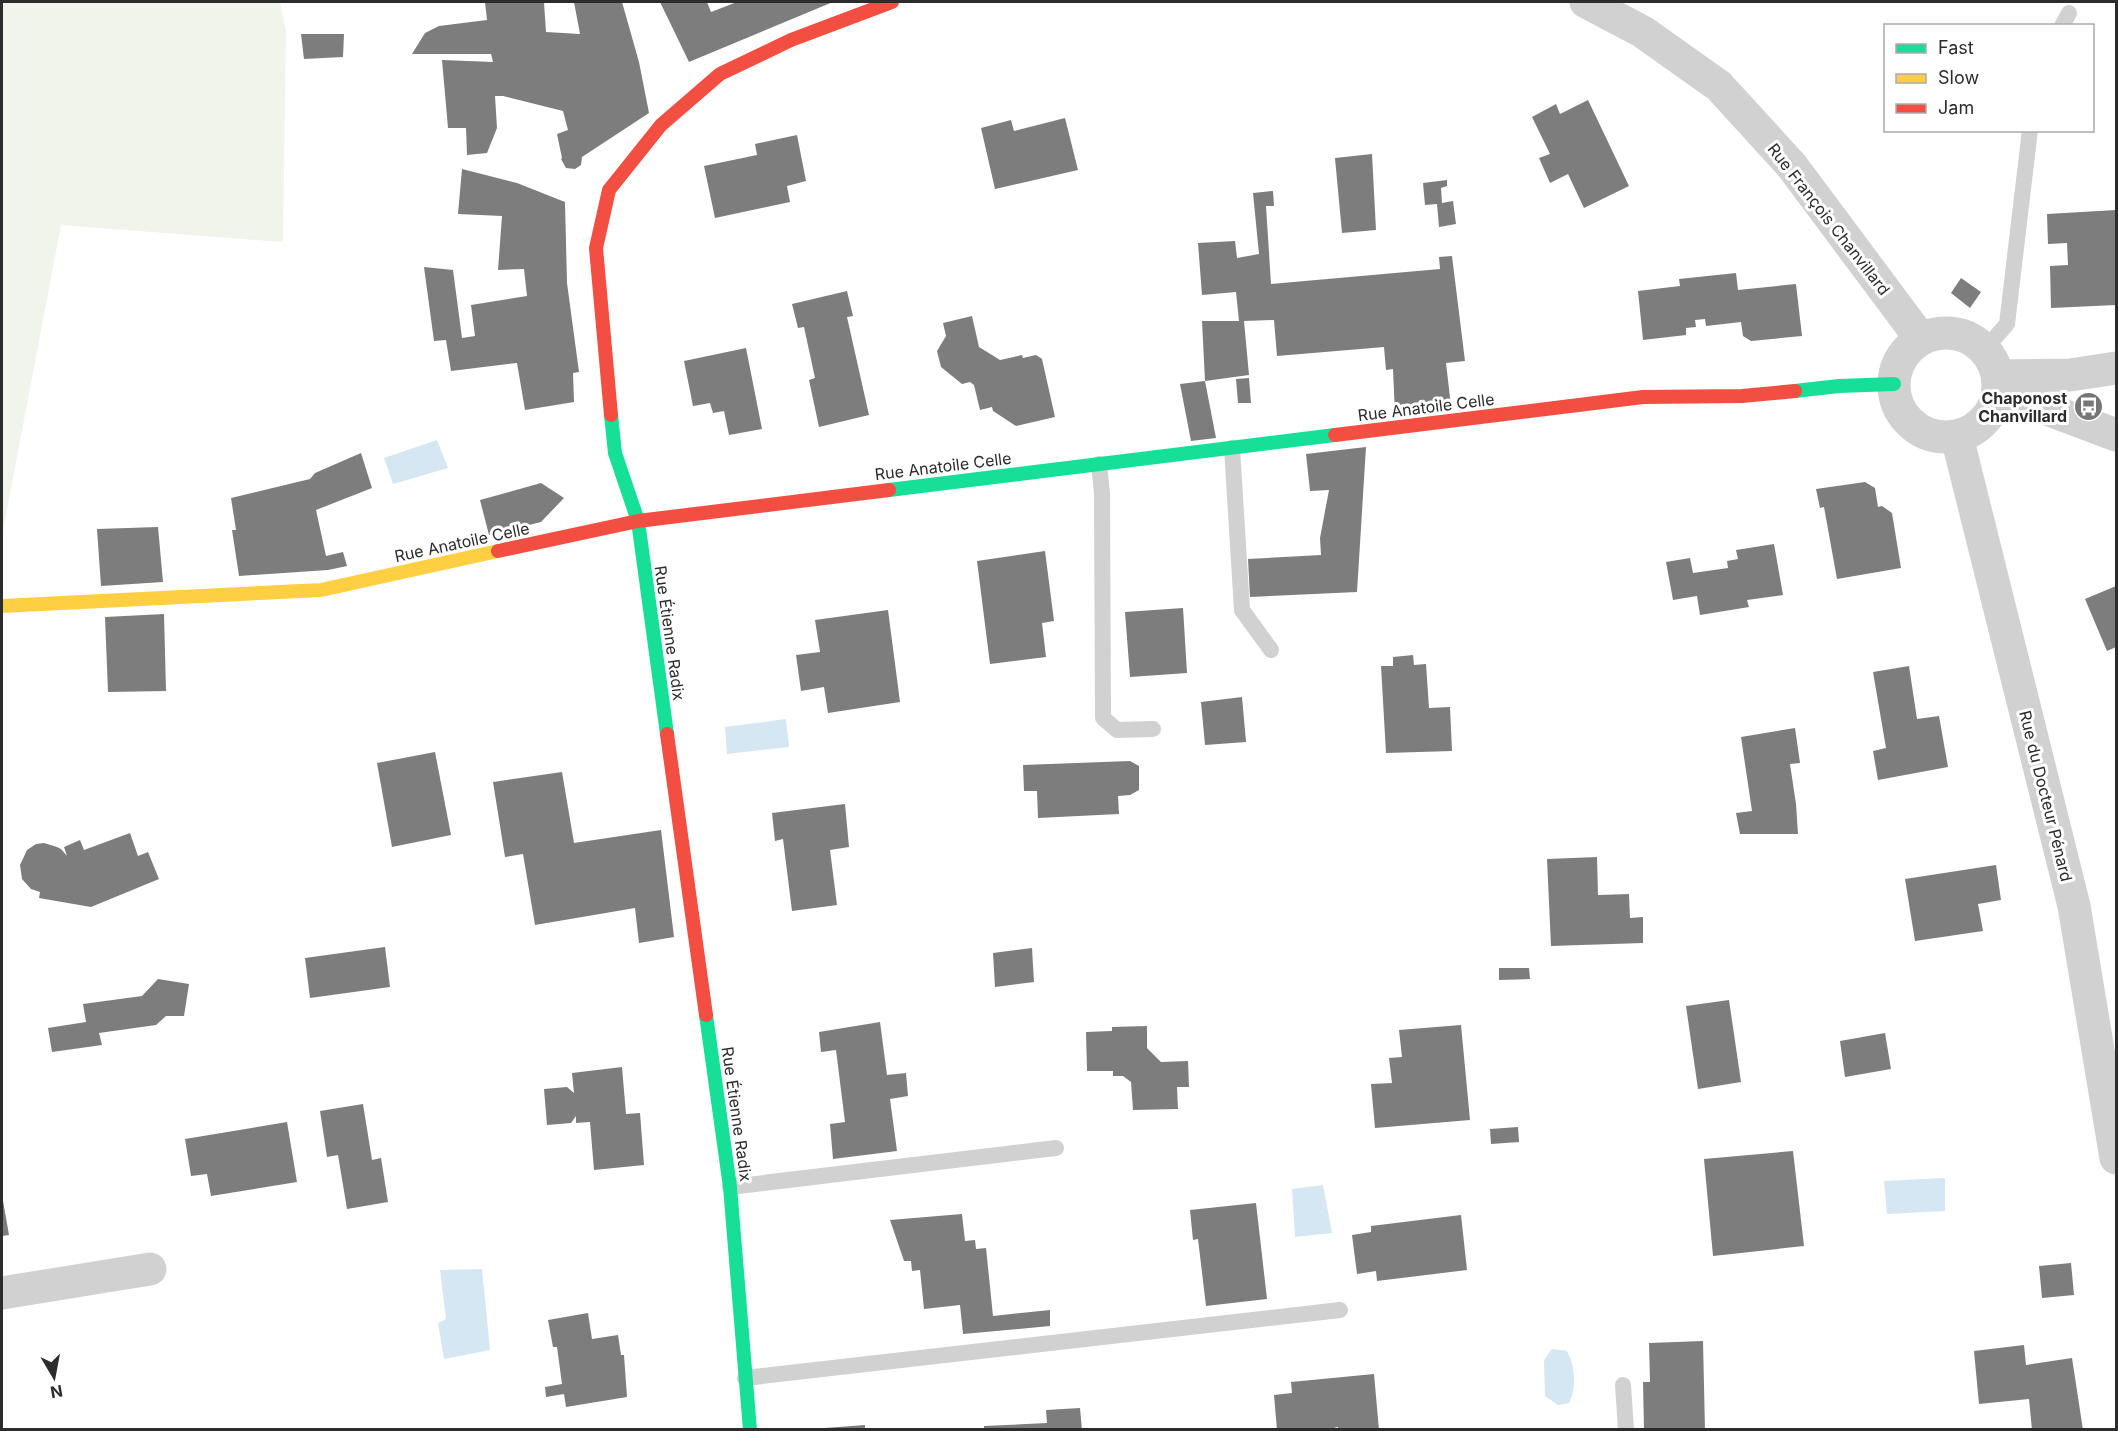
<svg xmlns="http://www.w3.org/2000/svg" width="2118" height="1431" font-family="Inter,sans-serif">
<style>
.green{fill:#f0f4ea}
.water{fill:#d5e7f2}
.building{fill:#7d7d7d}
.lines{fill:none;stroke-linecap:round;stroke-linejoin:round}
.lane{stroke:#d1d1d1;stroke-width:16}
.street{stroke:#d1d1d1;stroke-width:33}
.fast{stroke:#16e098;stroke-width:14}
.slow{stroke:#ffcf43;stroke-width:14}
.jam{stroke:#f24e42;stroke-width:14}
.labels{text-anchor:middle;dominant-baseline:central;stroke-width:6;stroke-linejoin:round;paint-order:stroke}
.street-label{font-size:16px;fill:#2c2c2c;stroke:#fff}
.poi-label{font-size:16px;font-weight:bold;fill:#2c2c2c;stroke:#fff;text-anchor:end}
</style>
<rect width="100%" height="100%" fill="#fff"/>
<!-- green -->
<polygon class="green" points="2,2 280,2 286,31 283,242 61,225 2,536"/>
<!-- water -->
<g class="water">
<polygon points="437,440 448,468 393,484 384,458"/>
<polygon points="786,719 789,747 727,754 725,727"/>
<polygon points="1945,1178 1945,1211 1887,1214 1884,1181"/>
<polygon points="1323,1185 1332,1233 1295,1237 1292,1189"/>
<polygon points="482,1269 490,1350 444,1359 438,1323 446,1319 440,1270"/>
<path d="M1552 1349 1567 1351C1575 1366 1577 1387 1569 1403L1558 1405 1545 1396 1544 1360Z"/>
</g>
<!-- building -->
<g class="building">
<polygon points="485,2 544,2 546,32 580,34 574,2 622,2 639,62 649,113 582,157 581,165 575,169 566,168 561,159 562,158 557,134 568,130 563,111 503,96 495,96 497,128 487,153 467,155 466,128 448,128 442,60 493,62 491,54 412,54 425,33 439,26 487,20"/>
<polygon points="660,2 707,2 711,12 737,2 833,2 689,62"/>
<polygon points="301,34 344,34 343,57 304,59"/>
<polygon points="1588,100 1629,186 1584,208 1568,174 1550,183 1539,158 1550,154 1532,117 1556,104 1560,114"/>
<polygon points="1065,118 1078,170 995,189 981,128 1011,120 1014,131"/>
<polygon points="797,135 806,181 787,186 790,202 715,218 704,166 757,155 755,144"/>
<polygon points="1372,154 1376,230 1342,233 1335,158"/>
<polygon points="462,169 517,183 565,202 567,283 579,372 573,373 574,402 525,410 517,363 451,371 446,340 434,341 424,267 453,270 462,338 475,336 471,305 527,296 524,269 498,270 502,216 458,214"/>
<polygon points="1447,180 1447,186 1441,188 1442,203 1453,201 1456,224 1439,227 1437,204 1425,205 1423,183"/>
<polygon points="1273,191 1274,206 1266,206 1271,284 1440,269 1439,257 1452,256 1465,361 1446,363 1451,406 1395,414 1393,369 1386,370 1384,347 1277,356 1274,320 1244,321 1249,375 1205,381 1202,321 1239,321 1236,292 1202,295 1198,243 1235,241 1237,258 1259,254 1253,193"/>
<polygon points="2116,210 2116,305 2051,308 2050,266 2068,265 2067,243 2048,244 2047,214"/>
<polygon points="1736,273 1738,290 1796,284 1802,336 1751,341 1743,336 1741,322 1706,326 1705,319 1695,320 1696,327 1686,328 1686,335 1643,340 1638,291 1680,286 1679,279"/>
<polygon points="1961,278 1981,292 1970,308 1951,293"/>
<polygon points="847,291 853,316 847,317 869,415 819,427 809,380 815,378 804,327 798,328 792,304"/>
<polygon points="972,316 979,347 1000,360 1022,355 1023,358 1036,355 1042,359 1055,417 1016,426 993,411 992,407 980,410 974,385 970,382 962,384 941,367 937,351 946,336 943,323"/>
<polygon points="746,348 762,429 729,435 724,411 713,413 710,403 693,406 684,361"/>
<polygon points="1249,378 1251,403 1238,403 1236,379"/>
<polygon points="1205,381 1216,438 1191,441 1180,384"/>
<polygon points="1366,447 1357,592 1250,597 1248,559 1321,555 1320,538 1329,490 1310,491 1306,454"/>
<polygon points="361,453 372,488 316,510 326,556 343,552 347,566 328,570 239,576 232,530 236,530 231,498 310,479 315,473"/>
<polygon points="1865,482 1875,488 1878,507 1882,506 1892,513 1901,568 1837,579 1824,507 1820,508 1816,489"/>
<polygon points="541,483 564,498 541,522 489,535 480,500"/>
<polygon points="158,527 163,582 101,586 97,529"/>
<polygon points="1774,544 1783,595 1747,600 1749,607 1700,615 1697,596 1673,600 1666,562 1690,558 1693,573 1728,568 1727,561 1738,559 1736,550"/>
<polygon points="1045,551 1054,621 1042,623 1046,657 990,664 977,561"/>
<polygon points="2116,586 2116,647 2107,651 2085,599"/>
<polygon points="1183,608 1187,673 1130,677 1125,612"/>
<polygon points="888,610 900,702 828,713 824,687 801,691 796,655 820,652 815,620"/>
<polygon points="164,614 166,691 108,692 105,617"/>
<polygon points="1413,655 1414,665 1426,664 1429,708 1450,707 1452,751 1386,753 1381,666 1393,666 1393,657"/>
<polygon points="1909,666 1917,719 1939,716 1948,767 1878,780 1873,751 1886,748 1873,672"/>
<polygon points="1242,697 1246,742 1205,745 1201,702"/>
<polygon points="1795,728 1800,763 1790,764 1796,804 1798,834 1740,834 1736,813 1752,811 1741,737"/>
<polygon points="435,752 451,835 392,847 377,763"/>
<polygon points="1130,761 1139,766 1139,790 1130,795 1118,796 1119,814 1038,818 1037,791 1024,791 1023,765"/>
<polygon points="562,772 574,843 661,830 674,937 639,943 635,908 535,925 523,854 505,857 493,782"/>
<polygon points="845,804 849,847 830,850 837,905 792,911 783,839 775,841 772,813"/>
<polygon points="130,833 138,856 148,852 159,879 91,907 39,898 40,892 31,889 22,879 20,865 27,850 36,844 44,843 57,847 61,849 67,856 64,847 80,840 84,850"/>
<polygon points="1597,857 1598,895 1629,894 1630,918 1643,917 1643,943 1551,946 1547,859"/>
<polygon points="1996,865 2001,900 1978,904 1983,931 1915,941 1905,879"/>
<polygon points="385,947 390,987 310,998 305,958"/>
<polygon points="1032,948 1034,982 995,987 993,953"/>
<polygon points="1499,968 1529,968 1530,979 1499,980"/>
<polygon points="158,979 189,984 184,1016 166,1016 156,1025 99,1033 102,1045 52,1052 48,1028 86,1022 83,1004 142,996"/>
<polygon points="1729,1000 1741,1082 1698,1089 1686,1006"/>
<polygon points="880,1022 887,1075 906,1073 908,1096 890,1099 897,1151 833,1159 830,1124 845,1122 836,1050 821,1052 819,1032"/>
<polygon points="1461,1025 1470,1120 1375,1128 1371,1084 1392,1083 1389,1058 1402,1057 1399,1030"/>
<polygon points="1147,1026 1147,1048 1161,1062 1188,1061 1189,1087 1177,1087 1178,1109 1133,1110 1131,1082 1123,1076 1113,1076 1113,1071 1087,1071 1086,1032 1112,1031 1112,1027"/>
<polygon points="1885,1033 1891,1069 1845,1077 1840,1041"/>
<polygon points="622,1067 626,1114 640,1113 644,1165 594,1170 590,1122 576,1123 576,1116 571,1123 547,1125 544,1089 567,1087 574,1093 572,1073"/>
<polygon points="363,1104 372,1160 381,1158 388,1202 347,1209 338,1155 327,1157 320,1111"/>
<polygon points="287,1122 297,1182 211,1196 207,1174 191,1176 185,1139"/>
<polygon points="1518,1127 1519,1142 1491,1144 1490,1129"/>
<polygon points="1793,1151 1804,1246 1713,1256 1704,1159"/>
<polygon points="2,1195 9,1235 2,1236"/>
<polygon points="1256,1203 1267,1299 1206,1306 1198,1239 1193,1240 1190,1210"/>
<polygon points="962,1214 965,1241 975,1240 976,1249 986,1248 993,1316 1050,1310 1050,1326 963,1334 960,1305 924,1309 920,1270 912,1271 911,1261 904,1261 890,1220"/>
<polygon points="1461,1215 1467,1270 1377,1281 1376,1271 1357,1274 1352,1235 1371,1232 1371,1226"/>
<polygon points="2071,1263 2074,1295 2042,1298 2039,1266"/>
<polygon points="588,1313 592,1339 618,1335 621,1355 624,1355 627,1397 566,1407 564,1394 546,1397 545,1387 562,1384 557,1347 553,1347 548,1320"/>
<polygon points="1703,1341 1705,1430 1644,1430 1643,1382 1650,1382 1649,1343"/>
<polygon points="2024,1345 2026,1365 2072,1358 2083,1430 2032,1430 2029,1399 1979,1404 1974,1351"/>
<polygon points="1374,1374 1379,1430 1338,1430 1338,1427 1325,1430 1277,1430 1274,1395 1292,1393 1291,1382"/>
<polygon points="1080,1408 1082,1430 984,1430 984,1426 1047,1423 1046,1410"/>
<polygon points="865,1425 865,1430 825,1430 825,1428"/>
</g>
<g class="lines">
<!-- lane -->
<g class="lane">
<polyline points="2062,26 2069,13"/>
<polyline points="1985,349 2007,324 2030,130"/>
<polyline points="1232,448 1242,610 1271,650"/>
<polyline points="1099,464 1102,493 1103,718 1117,730 1153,729"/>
<polyline points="730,1187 1056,1148"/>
<polyline points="745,1378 1340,1310"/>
<polyline points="1623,1385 1626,1430"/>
</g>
<!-- street -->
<g class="street">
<polyline points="1586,2 1643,32 1719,86 1792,166 1921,339"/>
<circle cx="1946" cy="385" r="52"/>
<polyline points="1998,376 2070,375 2116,368"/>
<polyline points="1999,391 2116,435"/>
<polyline points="1957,437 2074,906 2116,1158"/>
<polyline points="2,1293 150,1269"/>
</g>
<!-- fast -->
<g class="fast">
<polyline points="1795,391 1839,386 1894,384"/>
<polyline points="611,415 615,453 638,521 667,734"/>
<polyline points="889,490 1335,435"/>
<polyline points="706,1015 730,1187 750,1430"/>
</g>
<!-- slow -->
<polyline class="slow" points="2,606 321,590 498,551"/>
<!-- jam -->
<g class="jam">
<polyline points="611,415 596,248 609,190 661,125 720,74 791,40 892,2"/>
<polyline points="1335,435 1643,397 1742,396 1795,391"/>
<polyline points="498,551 638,521 889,490"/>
<polyline points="667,734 706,1015"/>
</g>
</g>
<!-- icons -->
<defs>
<symbol id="bus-disc" viewBox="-11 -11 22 22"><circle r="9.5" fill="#767676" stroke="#fff"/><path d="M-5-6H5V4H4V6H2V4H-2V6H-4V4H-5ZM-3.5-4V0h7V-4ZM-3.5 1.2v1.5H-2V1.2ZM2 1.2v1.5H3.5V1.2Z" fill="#fff"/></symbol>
</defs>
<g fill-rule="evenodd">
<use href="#bus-disc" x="2072" y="390" width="33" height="33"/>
</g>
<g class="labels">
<!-- street labels -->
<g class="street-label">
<text transform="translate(1829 219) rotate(52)">Rue François Chanvillard</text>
<text transform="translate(1426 407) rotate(-7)">Rue Anatoile Celle</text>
<text transform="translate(943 466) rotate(-7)">Rue Anatoile Celle</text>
<text transform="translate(462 542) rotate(-12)">Rue Anatoile Celle</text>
<text transform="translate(670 633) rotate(82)">Rue Étienne Radix</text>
<text transform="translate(2046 796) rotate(76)">Rue du Docteur Pénard</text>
<text transform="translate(737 1114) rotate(82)">Rue Étienne Radix</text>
</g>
<!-- poi labels -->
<g class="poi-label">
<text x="2067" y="398">Chaponost<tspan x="2067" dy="18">Chanvillard</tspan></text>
</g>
</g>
<!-- border -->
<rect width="2118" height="1431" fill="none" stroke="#2c2c2c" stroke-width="6"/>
<!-- legend -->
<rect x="1884" y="24" width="210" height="108" fill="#ffffff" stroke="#ababab" stroke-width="1.5"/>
<rect x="1896" y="44" width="30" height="9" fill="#16e098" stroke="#ababab" stroke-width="1.5"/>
<text x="1938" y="54" font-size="18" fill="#2c2c2c">Fast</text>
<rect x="1896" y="74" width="30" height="9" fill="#ffcf43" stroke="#ababab" stroke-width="1.5"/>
<text x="1938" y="84" font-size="18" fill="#2c2c2c">Slow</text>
<rect x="1896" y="104" width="30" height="9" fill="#f24e42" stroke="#ababab" stroke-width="1.5"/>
<text x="1938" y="114" font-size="18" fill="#2c2c2c">Jam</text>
<!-- north arrow -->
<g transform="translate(54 1377) rotate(170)" stroke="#ffffff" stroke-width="4.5" paint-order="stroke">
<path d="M0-4.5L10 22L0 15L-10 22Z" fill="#2c2c2c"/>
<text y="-9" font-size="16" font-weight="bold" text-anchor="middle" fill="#2c2c2c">N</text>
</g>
</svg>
